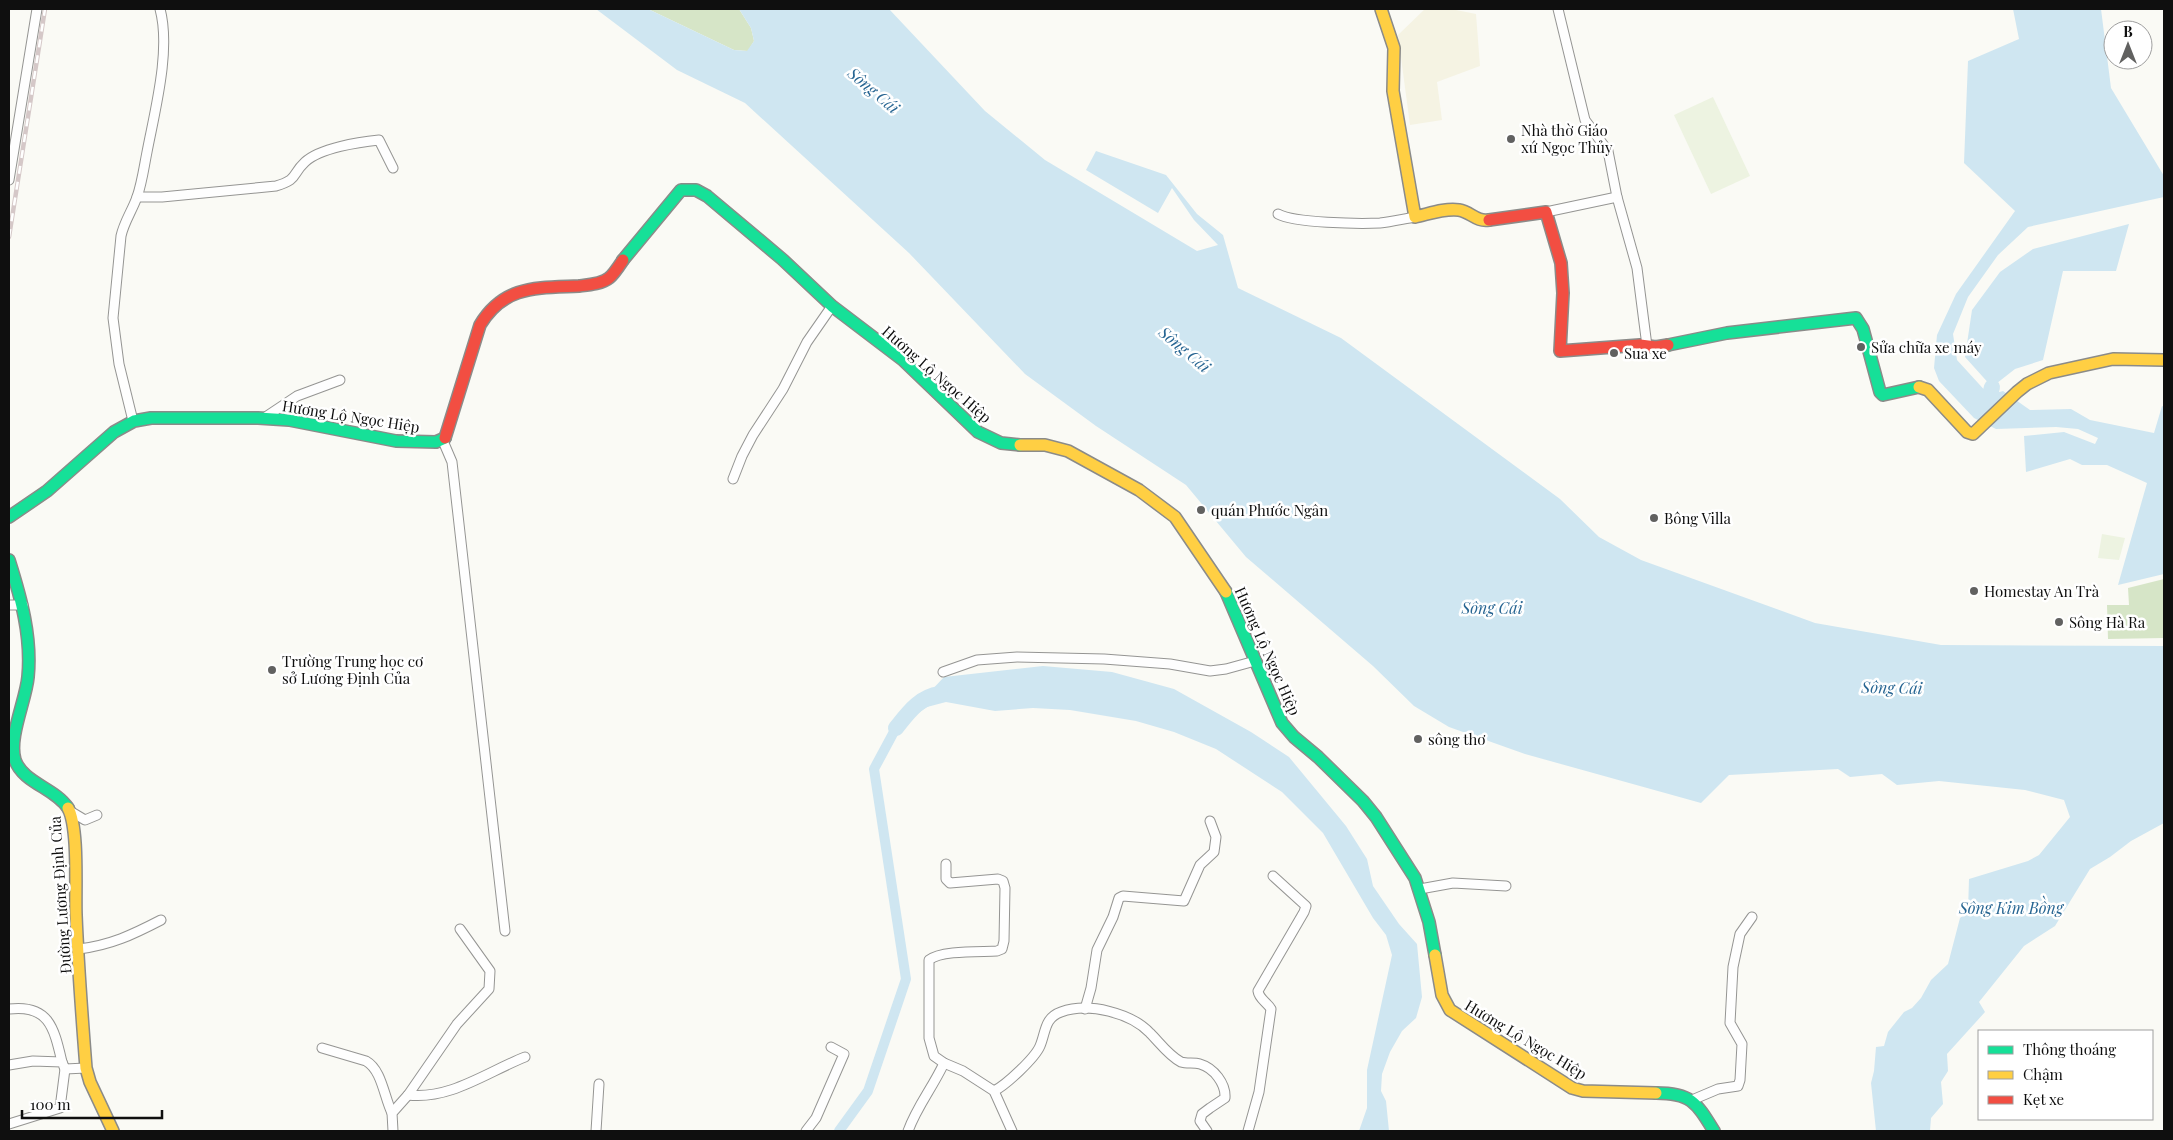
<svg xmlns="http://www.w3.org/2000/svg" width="2173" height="1140" font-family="'Playfair Display',serif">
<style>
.farmland{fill:#f5f3e3}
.forest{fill:#d6e5c7}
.pitch{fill:#edf3e1}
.water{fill:#cfe6f1}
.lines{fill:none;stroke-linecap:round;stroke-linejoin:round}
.canal{stroke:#cfe6f1;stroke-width:10}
.river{stroke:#cfe6f1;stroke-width:16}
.street-casing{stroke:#959593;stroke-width:11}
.fast-casing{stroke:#8b8b89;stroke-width:14}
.slow-casing{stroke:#8b8b89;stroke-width:14}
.jam-casing{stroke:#8b8b89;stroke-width:14}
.street{stroke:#fefefe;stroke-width:9}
.fast{stroke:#16e098;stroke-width:11}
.slow{stroke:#ffcf43;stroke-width:11}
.jam{stroke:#f24e42;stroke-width:11}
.rail-casing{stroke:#d5c8c8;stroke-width:4.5}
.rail{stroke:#fff;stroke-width:2.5;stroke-dasharray:8;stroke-linecap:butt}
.poi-dot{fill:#616160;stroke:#fff;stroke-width:2}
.labels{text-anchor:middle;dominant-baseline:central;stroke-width:5;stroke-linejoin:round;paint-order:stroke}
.poi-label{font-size:15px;fill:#0f0f0f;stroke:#fff;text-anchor:start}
.street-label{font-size:15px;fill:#0f0f0f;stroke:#fff}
.water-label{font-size:16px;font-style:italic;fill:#276592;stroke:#fff}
</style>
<rect width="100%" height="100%" fill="#fafaf5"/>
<!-- farmland -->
<polygon class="farmland" points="1425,9 1451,9 1476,14 1480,66 1437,82 1442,120 1410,125 1398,35"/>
<!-- forest -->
<g class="forest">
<polygon points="648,9 739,9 751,28 754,41 748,51 734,50"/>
<polygon points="2164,579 2164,638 2108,639 2107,605 2129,605 2128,588"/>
</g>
<!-- pitch -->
<g class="pitch">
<polygon points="1713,97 1750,176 1711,194 1674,115"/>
<polygon points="2102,534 2125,538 2119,560 2098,558"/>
</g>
<!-- water -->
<g class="water">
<polygon points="596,9 648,9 734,50 747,51 754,41 751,28 739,9 889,9 985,111 1045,160 1197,251 1218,245 1194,220 1172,188 1158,213 1086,170 1096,151 1166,175 1197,214 1223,235 1238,288 1341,338 1560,499 1599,537 1641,560 1815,623 1941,645 2164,646 2164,823 2131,841 2110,857 2090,869 2055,926 2024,946 1979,1002 1985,1012 1947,1054 1948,1071 1941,1082 1943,1104 1931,1118 1930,1131 1876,1131 1871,1083 1874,1071 1876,1047 1884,1046 1888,1032 1904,1012 1912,1008 1921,998 1931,980 1948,964 1960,918 1968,911 1969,879 2028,861 2039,855 2070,817 2064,800 2025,790 1939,781 1897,785 1882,774 1850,777 1838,769 1729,775 1701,803 1525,754 1449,727 1414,706 1373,666 1246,557 1186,485 1096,426 1025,374 909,253 745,103 677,70"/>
<polygon points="2013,9 2101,9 2111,88 2164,176 2164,197 2028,227 1998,255 1968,297 1953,334 1957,360 1989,395 2003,391 2030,410 2071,409 2090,420 2154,433 2162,406 2164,407 2164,574 2118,585 2147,483 2107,465 2082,465 2070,459 2026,472 2024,436 2064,432 2095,444 2098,438 2078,429 2056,427 1996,429 1974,418 1939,381 1934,368 1937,335 1956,294 2015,211 1964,163 1968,61 2019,39"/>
<polygon points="2129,224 2116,271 2063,271 2043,360 2015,369 1992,387 1965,357 1972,310 2000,272 2033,249"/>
<polygon points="1043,666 1112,672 1174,689 1251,732 1289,757 1346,826 1367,859 1373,886 1399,924 1417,944 1422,997 1416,1018 1402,1031 1390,1052 1382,1074 1381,1091 1386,1101 1389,1131 1359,1131 1367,1108 1367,1070 1392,955 1386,935 1373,918 1323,833 1282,792 1216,749 1174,732 1136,721 1070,710 1033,708 995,711 946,702 927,707 896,728 944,677"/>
</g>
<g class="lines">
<!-- canal -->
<polyline class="canal" points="839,1131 868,1091 906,979 874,769 896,728"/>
<!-- river -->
<g class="river">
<polyline points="1978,404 1990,395 1992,387"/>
<path d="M896 728C908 713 919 697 940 694"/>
</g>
<defs>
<g id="street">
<polyline points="1558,9 1585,120 1608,151 1617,197 1637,268 1647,346"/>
<polyline points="9,180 37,9"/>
<path d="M137 197H162L276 186C299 179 291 175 305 162 320 148 359 142 379 140L393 168"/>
<polyline points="1546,212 1617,197"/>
<path d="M1278 214C1294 223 1359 224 1380 223 1391 222 1403 219 1415 217"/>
<polyline points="264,418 297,396 340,380"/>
<path d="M133 421 119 364 113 318 121 236C124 222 132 211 137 197 142 183 144 167 147 152 155 110 171 50 160 9"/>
<polyline points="443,441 452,462 505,931"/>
<polyline points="733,479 742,456 753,435 783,389 807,342 832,306"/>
<polyline points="9,605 23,605"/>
<polyline points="943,672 977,660 1017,657 1104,659 1170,664 1210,671 1226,669 1255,661"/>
<polyline points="70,811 85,820 97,815"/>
<path d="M946 864V879L950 883 998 879 1003 881 1005 888 1004 941 1002 949 997 951C981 952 941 950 929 960V1038L934 1056 944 1063 963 1071 994 1091 1012 1131"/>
<polyline points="1420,889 1453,883 1506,886"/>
<path d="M79 949C111 945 132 935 161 920"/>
<path d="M9 1009C49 1004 54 1028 62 1062"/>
<polyline points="1085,1009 1091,988 1097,950 1113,917 1119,898 1123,896 1184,901 1200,865 1214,852 1216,837 1210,821"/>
<path d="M322 1048 366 1061C382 1070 384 1097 392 1113"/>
<polyline points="9,1065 33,1061 62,1062 65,1069 86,1068"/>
<path d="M994 1091C1006 1085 1035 1058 1040 1046 1046 1032 1044 1018 1061 1012 1089 1002 1131 1013 1150 1033 1160 1043 1169 1056 1181 1062 1187 1064 1194 1062 1200 1064 1214 1068 1226 1084 1225 1098L1210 1108 1202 1114 1200 1121 1207 1131"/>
<path d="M408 1095C450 1100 487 1072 525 1057"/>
<polyline points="1692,1100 1718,1089 1738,1086 1740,1080 1742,1044 1730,1023 1733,967 1740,934 1752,917"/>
<polyline points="9,1124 60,1108 65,1069"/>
<polyline points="393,1131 392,1113 408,1095 457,1024 489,989 490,971 460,929"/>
<polyline points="596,1131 599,1084"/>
<polyline points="806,1131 816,1118 844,1054 831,1047"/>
<path d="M908 1131C917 1106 933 1087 944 1063"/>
<path d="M1248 1131 1259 1092 1271 1009C1267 1002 1259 999 1258 991L1304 912 1306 906 1273 876"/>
</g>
<g id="fast">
<polyline points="623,260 681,190 696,190 707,196 782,259 832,306 903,360 978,432 1001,443 1020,445"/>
<polyline points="1668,345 1727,333 1856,318 1863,329 1880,392 1883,395 1919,387"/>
<polyline points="9,517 47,491 114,432 134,421 151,418 258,418 289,420 396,441 436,442 445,438"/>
<path d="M9 560C21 598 32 637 28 677 26 700 8 738 15 760 23 783 55 788 68 808"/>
<polyline points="1226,592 1282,723 1294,737 1318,757 1363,801 1376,817 1415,878 1429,922 1435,955"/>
<path d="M1656 1093C1691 1093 1696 1102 1714 1131"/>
</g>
<g id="slow">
<path d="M1381 9 1394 48 1393 91 1415 217C1429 214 1444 208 1459 210 1471 212 1476 222 1489 220"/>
<polyline points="1919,387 1928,390 1967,432 1973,434 2017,392 2027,384 2049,373 2113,359 2164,360"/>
<polyline points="1020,445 1045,445 1068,451 1139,490 1175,517 1226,592"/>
<path d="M68 808C79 828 75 890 76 915 78 966 82 1017 86 1068L90 1082 113 1131"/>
<polyline points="1435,955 1442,995 1450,1010 1572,1088 1583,1091 1656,1093"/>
</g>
<g id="jam">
<polyline points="1489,220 1546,212 1561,263 1563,293 1560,351 1640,345 1656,347 1668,345"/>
<path d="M445 438 480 325C504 285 537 288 579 286 587 285 602 284 609 278 614 274 619 266 623 260"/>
</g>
</defs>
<!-- street casing -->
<use href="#street" class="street-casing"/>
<!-- fast casing -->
<use href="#fast" class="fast-casing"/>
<!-- slow casing -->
<use href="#slow" class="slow-casing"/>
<!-- jam casing -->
<use href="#jam" class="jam-casing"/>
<!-- street -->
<use href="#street" class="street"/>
<!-- fast -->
<use href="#fast" class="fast"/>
<!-- slow -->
<use href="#slow" class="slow"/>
<!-- jam -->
<use href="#jam" class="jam"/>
<defs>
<polyline id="rail" points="9,237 45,9"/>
</defs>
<!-- rail casing -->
<use href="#rail" class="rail-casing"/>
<!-- rail -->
<use href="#rail" class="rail"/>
</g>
<!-- markers -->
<g class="poi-dot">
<circle cx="1511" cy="139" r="5"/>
<circle cx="1861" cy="347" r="5"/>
<circle cx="1614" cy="353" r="5"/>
<circle cx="1201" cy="510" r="5"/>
<circle cx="1654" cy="518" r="5"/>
<circle cx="1974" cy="591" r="5"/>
<circle cx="2059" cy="622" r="5"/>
<circle cx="272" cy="670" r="5"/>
<circle cx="1418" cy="739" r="5"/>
</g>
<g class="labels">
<!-- poi labels -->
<g class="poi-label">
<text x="1521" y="130">Nhà thờ Giáo<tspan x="1521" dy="17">xứ Ngọc Thủy</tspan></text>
<text x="1871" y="347">Sửa chữa xe máy</text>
<text x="1624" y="353">Sua xe</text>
<text x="1211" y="510">quán Phước Ngân</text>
<text x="1664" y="518">Bông Villa</text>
<text x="1984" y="591">Homestay An Trà</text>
<text x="2069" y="622">Sông Hà Ra</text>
<text x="282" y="661">Trường Trung học cơ<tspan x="282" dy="17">sở Lương Định Của</tspan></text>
<text x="1428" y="739">sông thơ</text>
</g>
<!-- street labels -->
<g class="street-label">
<text transform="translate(937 374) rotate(41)">Hương Lộ Ngọc Hiệp</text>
<text transform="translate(351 416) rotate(9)">Hương Lộ Ngọc Hiệp</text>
<text transform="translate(1268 651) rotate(66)">Hương Lộ Ngọc Hiệp</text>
<text transform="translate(60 895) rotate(-94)">Đường Lương Định Của</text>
<text transform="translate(1526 1039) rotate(31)">Hương Lộ Ngọc Hiệp</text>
</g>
<!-- water labels -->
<g class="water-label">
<text transform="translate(874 90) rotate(40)">Sông Cái</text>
<text transform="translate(1185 349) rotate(40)">Sông Cái</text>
<text x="1492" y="607">Sông Cái</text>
<text transform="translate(1892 687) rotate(1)">Sông Cái</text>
<text x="2011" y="907">Sông Kim Bồng</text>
</g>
</g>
<!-- border -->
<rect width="2173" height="1140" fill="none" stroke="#0f0f0f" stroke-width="20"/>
<!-- legend -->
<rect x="1978" y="1030" width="175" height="90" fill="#ffffff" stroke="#9f9f9f"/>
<rect x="1988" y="1046" width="25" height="8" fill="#16e098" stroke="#9f9f9f"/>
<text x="2023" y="1055" font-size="15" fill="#0f0f0f">Thông thoáng</text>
<rect x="1988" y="1071" width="25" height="8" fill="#ffcf43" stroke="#9f9f9f"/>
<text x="2023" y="1080" font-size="15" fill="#0f0f0f">Chậm</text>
<rect x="1988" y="1096" width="25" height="8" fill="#f24e42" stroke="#9f9f9f"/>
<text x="2023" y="1105" font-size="15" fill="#0f0f0f">Kẹt xe</text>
<!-- north arrow -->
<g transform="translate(2128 45)"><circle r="24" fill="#ffffff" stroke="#9f9f9f"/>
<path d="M0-4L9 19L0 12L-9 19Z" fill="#616160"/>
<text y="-8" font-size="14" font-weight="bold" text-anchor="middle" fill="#0f0f0f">B</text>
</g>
<!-- scale -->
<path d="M22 1110v8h140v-8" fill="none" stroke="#0f0f0f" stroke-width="2.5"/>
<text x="30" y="1110" font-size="15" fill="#0f0f0f" stroke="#ffffff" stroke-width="4" paint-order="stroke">100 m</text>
</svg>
